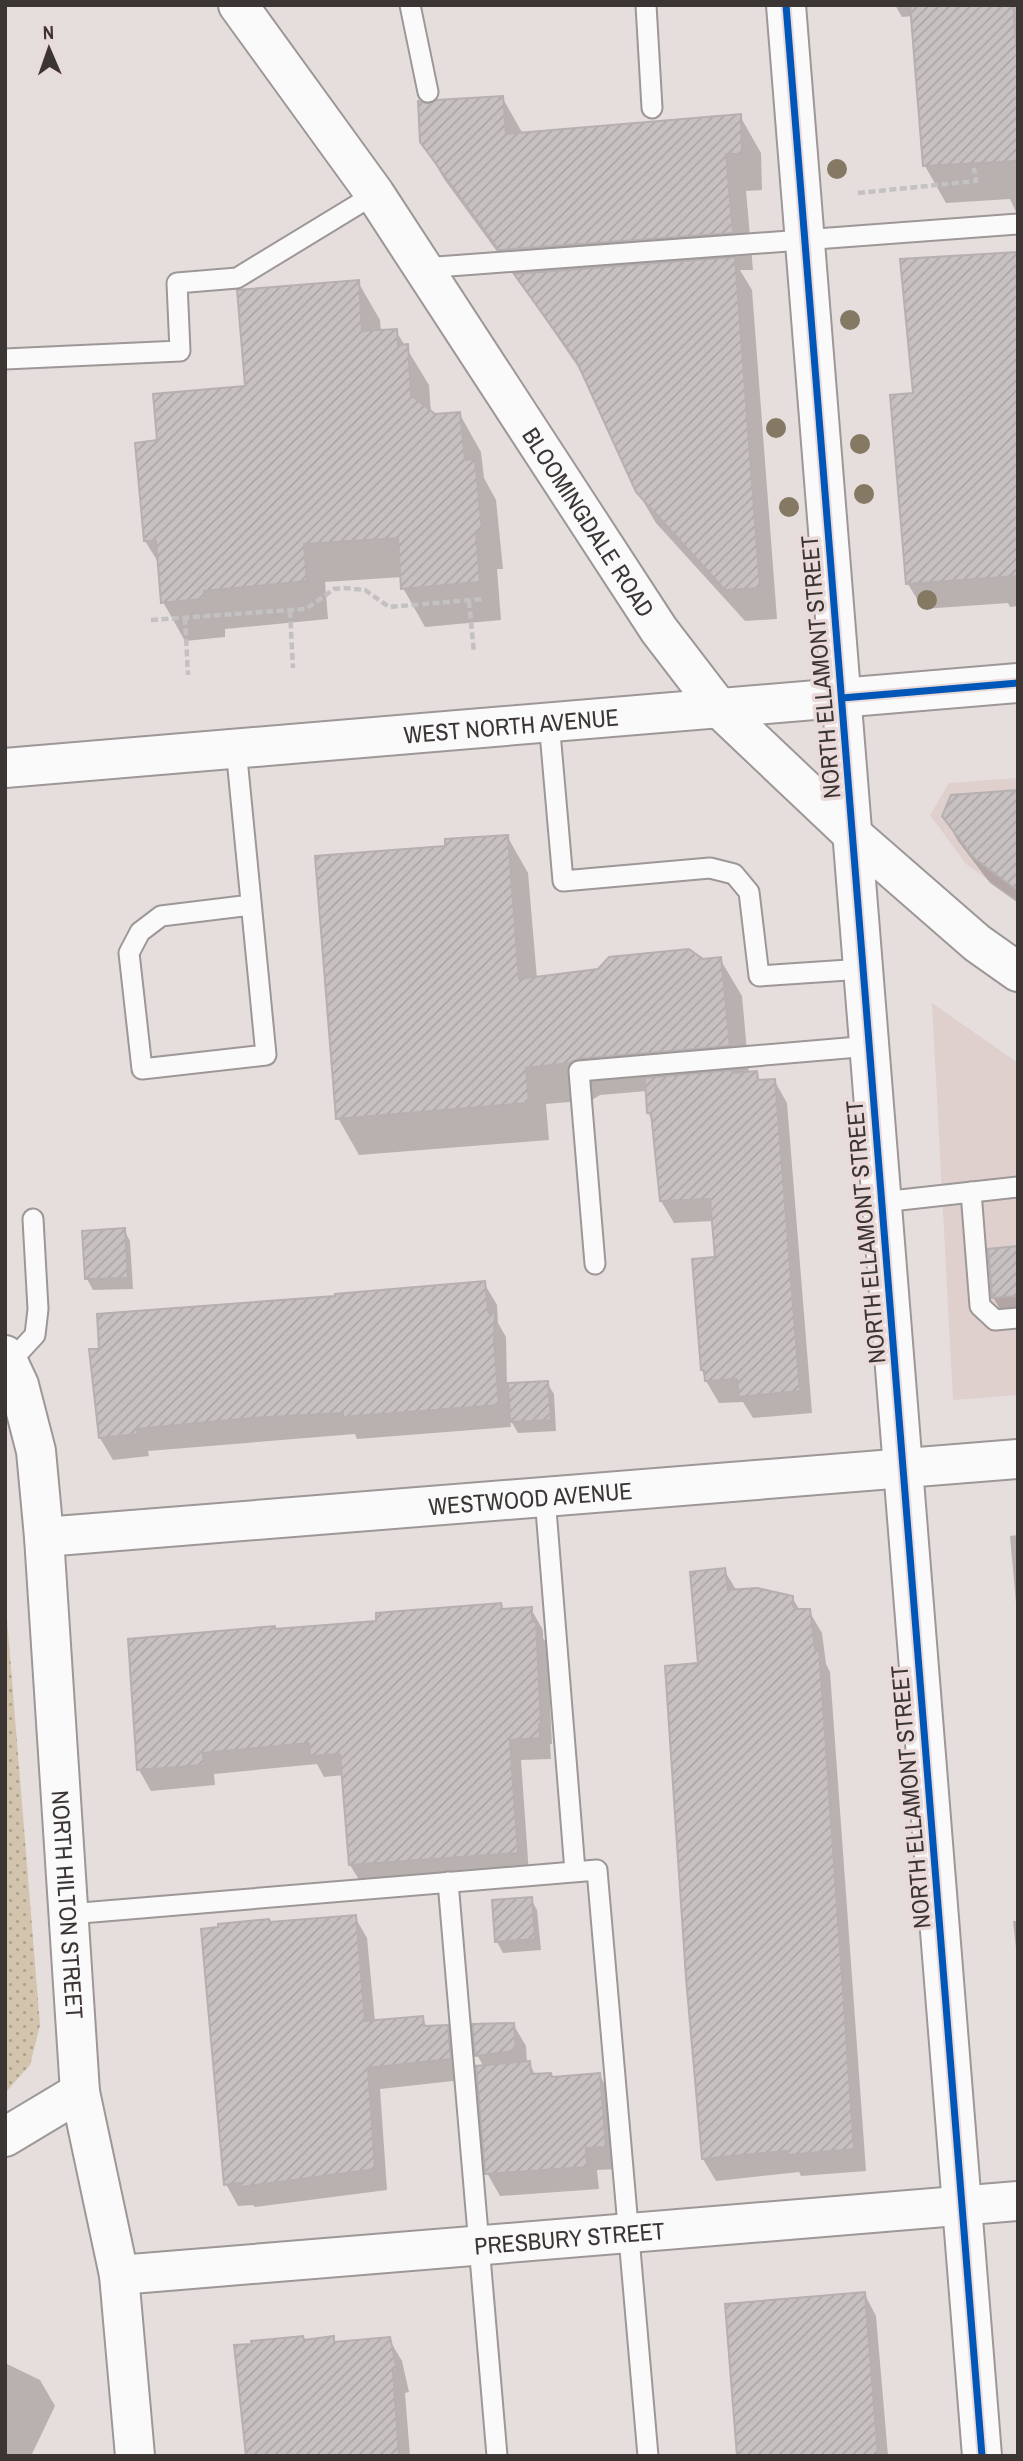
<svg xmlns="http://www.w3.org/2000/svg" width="1023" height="2461" font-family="'Archivo Narrow',sans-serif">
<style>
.built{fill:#dfcfcd}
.park{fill:url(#park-dots)}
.shadow{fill:#0003}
.building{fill:url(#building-hatch);stroke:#b6b0b1;stroke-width:2}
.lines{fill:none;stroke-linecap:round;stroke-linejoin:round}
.service-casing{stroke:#9d9797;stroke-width:23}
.minor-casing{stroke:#9d9797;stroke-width:42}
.secondary-casing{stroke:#9d9797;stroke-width:42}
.primary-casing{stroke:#9d9797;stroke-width:42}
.path{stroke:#c3c1c1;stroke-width:4.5;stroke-dasharray:7 3.5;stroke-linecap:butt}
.service{stroke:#fbfafa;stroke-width:19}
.minor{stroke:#fbfafa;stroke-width:38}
.secondary{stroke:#fbfafa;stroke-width:38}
.primary{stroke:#fbfafa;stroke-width:38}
.cycleway-casing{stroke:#eadad9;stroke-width:11}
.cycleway{stroke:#0057b8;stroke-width:7}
.tree{fill:#857964}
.labels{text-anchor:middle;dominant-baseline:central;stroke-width:7;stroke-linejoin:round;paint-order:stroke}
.street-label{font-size:24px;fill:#3b3534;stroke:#eadad9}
</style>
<defs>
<pattern id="park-dots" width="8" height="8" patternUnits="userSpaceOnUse" patternTransform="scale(1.75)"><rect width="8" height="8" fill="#d3c5ad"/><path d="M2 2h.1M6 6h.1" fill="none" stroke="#aca18e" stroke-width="1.8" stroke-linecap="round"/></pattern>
<pattern id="building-hatch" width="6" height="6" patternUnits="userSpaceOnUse" patternTransform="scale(1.75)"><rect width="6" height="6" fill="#c7c1c2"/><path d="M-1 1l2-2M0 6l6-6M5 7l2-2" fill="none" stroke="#aca6a7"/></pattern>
</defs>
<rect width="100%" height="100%" fill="#e6dedd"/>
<!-- built -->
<g class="built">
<polygon points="1018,778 1018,901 966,864 930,815 949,783"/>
<polygon points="932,1003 1018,1063 1018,1395 953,1400"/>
</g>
<!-- park -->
<polygon class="park" points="5,1594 40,2025 30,2065 5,2093"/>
<!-- shadow -->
<g class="shadow">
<polygon points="895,5 1018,5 1018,216 1010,199 946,203 925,166 913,16 902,17"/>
<polygon points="502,97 523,134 740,116 761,153 762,190 746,191 753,270 740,270 752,290 777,619 745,621 656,523 637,491 585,377 523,287 444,179 422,141 430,106"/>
<polygon points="1018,255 1018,606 1010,607 1008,603 923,609 908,584 915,395"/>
<polygon points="358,282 380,320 381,332 396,331 429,385 431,413 434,416 459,413 481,452 484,478 496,500 503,569 497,569 501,620 425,627 403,588 402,577 325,582 328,619 225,629 225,637 185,641 163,602 160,565 145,541 159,442 247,387"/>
<polygon points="1018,792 1018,903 990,883 958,841 944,816"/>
<polygon points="507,836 528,873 537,979 720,959 742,996 749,1073 756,1072 761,1082 774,1080 787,1103 812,1413 753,1418 743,1402 719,1403 706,1381 702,1370 717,1258 713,1221 674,1223 661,1201 653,1121 648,1113 647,1091 600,1095 592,1100 546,1104 549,1140 359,1155 338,1118 447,848"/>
<polygon points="124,1230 130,1241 133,1289 93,1290 87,1279"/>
<polygon points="1018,1248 1018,1310 1001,1311 993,1297"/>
<polygon points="484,1283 497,1305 498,1323 506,1337 507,1385 547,1383 554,1394 556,1431 518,1433 510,1419 511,1427 357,1439 355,1434 148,1451 149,1456 113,1460 100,1438 337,1298"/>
<polygon points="1018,1535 1018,1625 1010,1536"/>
<polygon points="724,1570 737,1591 792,1597 800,1611 809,1611 822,1633 826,1664 830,1672 866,2171 801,2176 799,2172 716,2181 703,2159 700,1665"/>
<polygon points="500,1605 503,1611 531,1609 543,1630 543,1638 547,1644 552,1744 550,1744 551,1759 521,1760 529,1874 363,1886 350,1865 344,1775 324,1777 317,1764 214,1774 215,1785 151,1791 139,1770 275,1631 378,1622"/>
<polygon points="531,1899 537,1910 541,1950 503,1953 497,1942"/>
<polygon points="355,1917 367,1938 375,2022 422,2018 427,2027 447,2027 459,2048 462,2080 380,2089 387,2190 255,2207 253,2205 238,2206 226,2184 271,1924"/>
<polygon points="1013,1921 1018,1921 1018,1967"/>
<polygon points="513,2024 526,2046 527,2063 529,2063 536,2076 552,2078 599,2074 612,2097 618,2169 597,2170 599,2189 500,2196 487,2173 484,2067 477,2055"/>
<polygon points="864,2293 876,2316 888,2456 739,2456"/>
<polygon points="333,2338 336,2343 389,2339 402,2361 409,2392 405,2393 410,2456 247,2456 304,2341"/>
<polygon points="5,2363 40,2380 55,2406 31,2456 5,2456"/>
</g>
<!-- building -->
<g class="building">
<polygon points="910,5 1013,5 1018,66 1018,161 923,166"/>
<polygon points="503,96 506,134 741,114 742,154 726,154 733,233 499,250 420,142 418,101 430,104 437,100"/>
<polygon points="1018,252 1018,576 906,584 890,395 913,393 900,259"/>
<polygon points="735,257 760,588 725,590 636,492 576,360 514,274"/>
<polygon points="359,280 362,331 397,329 398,345 408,344 411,395 435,414 460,412 465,460 475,459 482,530 476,531 480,582 401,589 398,538 304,544 307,581 204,591 204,599 161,603 156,541 144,541 135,443 157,440 153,394 245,386 237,290"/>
<polygon points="1018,790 1018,891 974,858 942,816 951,795"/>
<polygon points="508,835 519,979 598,969 609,957 689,949 703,959 721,957 730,1046 578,1059 570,1063 526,1068 529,1103 336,1119 315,856 445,846 445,839"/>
<polygon points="732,1070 732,1073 757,1071 758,1080 775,1079 800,1391 739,1397 737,1379 705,1381 704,1370 701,1370 692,1259 715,1257 710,1199 660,1201 651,1113 647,1113 645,1078"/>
<polygon points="125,1228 128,1278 85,1279 82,1231"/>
<polygon points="1018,1246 1018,1296 992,1298 988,1249"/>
<polygon points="485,1281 488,1310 489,1313 495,1313 494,1339 499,1405 343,1417 343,1413 251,1418 137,1429 137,1434 99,1438 89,1349 99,1349 97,1314 335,1296 335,1294"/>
<polygon points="548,1381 551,1420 510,1422 508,1383"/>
<polygon points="725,1568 728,1590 757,1588 793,1596 793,1606 797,1609 810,1609 815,1649 819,1648 854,2149 787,2155 786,2151 702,2159 686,1978 665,1666 698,1663 690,1572"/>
<polygon points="501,1603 502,1609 532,1607 532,1622 536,1622 541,1724 539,1724 540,1738 510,1740 518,1853 349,1865 340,1754 310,1756 309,1743 203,1753 204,1765 137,1770 128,1639 275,1626 275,1629 376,1621 376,1613"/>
<polygon points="532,1897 535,1939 495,1942 492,1900"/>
<polygon points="356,1915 365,2021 423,2016 424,2026 448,2025 451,2059 368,2068 375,2169 241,2187 240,2183 224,2185 201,1929 218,1927 218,1924 269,1919 270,1922"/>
<polygon points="514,2023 516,2051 475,2056 472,2024"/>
<polygon points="530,2061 531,2074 551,2073 552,2077 600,2073 606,2147 586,2148 587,2167 485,2174 476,2066"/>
<polygon points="865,2292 878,2456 737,2456 725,2304"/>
<polygon points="303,2336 304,2340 334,2336 334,2342 390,2337 397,2370 393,2371 399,2456 246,2456 234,2345 252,2344 251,2341"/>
</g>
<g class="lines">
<defs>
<g id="service">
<polyline points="410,5 428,92"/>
<polyline points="646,5 652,108"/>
<polyline points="423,268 1018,224"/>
<polyline points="5,359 180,351 177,283 237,278 375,194"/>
<polyline points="549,721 563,881 710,868 734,874 749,892 759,976 863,969"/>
<path d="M236 748C246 851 256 953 266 1055L142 1069 129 953 140 932 161 916 251 905"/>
<polyline points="971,1192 980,1306 995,1320 1018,1318"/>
<polyline points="882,1202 1018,1187"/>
<polyline points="595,1264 579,1071 870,1046"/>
<polyline points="9,1363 35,1335 38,1309 33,1219"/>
<polyline points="545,1497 575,1871"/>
<polyline points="448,1882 497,2456"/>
<polyline points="69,1914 597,1870 648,2456"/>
</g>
<g id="minor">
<polyline points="786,5 982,2456"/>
<path id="s1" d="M5 1355 19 1385 36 1451 44 1537 80 2092 119 2275 135 2456"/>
<path id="s2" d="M44 1537 1018 1459"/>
<polyline points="5,2137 80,2092"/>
<path id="s3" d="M119 2275 1018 2201"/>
</g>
<g id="secondary">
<path id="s4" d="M238 5 375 194 659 630 718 707 852 834 977 943 1018 972"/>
</g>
<g id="primary">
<path id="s5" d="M5 768 1018 683"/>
</g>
</defs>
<!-- service casing -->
<use href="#service" class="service-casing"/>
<!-- minor casing -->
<use href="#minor" class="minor-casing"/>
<!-- secondary casing -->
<use href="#secondary" class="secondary-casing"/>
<!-- primary casing -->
<use href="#primary" class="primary-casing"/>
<!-- path -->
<g class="path">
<polyline points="858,193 976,181 974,168"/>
<polyline points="469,601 474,653"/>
<polyline points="290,611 293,668"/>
<polyline points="185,618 188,675"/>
<polyline points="151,620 306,609 334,589 344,588 365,590 389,607 483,599"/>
</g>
<!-- service -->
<use href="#service" class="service"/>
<!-- minor -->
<use href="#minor" class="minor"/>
<!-- secondary -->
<use href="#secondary" class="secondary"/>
<!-- primary -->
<use href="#primary" class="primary"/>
<defs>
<g id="cycleway">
<polyline points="786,5 982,2456"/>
<polyline points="842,698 1018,683"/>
</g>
</defs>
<!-- cycleway casing -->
<use href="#cycleway" class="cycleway-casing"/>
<!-- cycleway -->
<use href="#cycleway" class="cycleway"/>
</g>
<!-- trees -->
<g class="tree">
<circle cx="837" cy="169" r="10"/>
<circle cx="850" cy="320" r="10"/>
<circle cx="776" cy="428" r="10"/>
<circle cx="860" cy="444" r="10"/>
<circle cx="864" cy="494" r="10"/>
<circle cx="789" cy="507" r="10"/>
<circle cx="927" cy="600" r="10"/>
</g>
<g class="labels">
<!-- street labels -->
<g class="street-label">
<text stroke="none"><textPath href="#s4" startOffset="625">BLOOMINGDALE ROAD</textPath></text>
<text transform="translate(820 667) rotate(-95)">NORTH ELLAMONT STREET</text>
<text stroke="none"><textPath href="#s5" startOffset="508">WEST NORTH AVENUE</textPath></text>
<text transform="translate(865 1232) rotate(-95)">NORTH ELLAMONT STREET</text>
<text stroke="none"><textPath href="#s2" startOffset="488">WESTWOOD AVENUE</textPath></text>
<text transform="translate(910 1797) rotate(-95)">NORTH ELLAMONT STREET</text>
<text stroke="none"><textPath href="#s1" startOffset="556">NORTH HILTON STREET</textPath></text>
<text stroke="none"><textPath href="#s3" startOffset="452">PRESBURY STREET</textPath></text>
</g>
</g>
<!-- border -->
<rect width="1023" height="2461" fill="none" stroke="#3b3534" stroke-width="14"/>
<!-- north arrow -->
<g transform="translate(49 49) rotate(358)" stroke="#eadad9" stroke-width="5" paint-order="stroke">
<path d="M0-5L12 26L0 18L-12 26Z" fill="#3b3534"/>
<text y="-10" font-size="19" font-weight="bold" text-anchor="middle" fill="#3b3534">N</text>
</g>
</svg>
